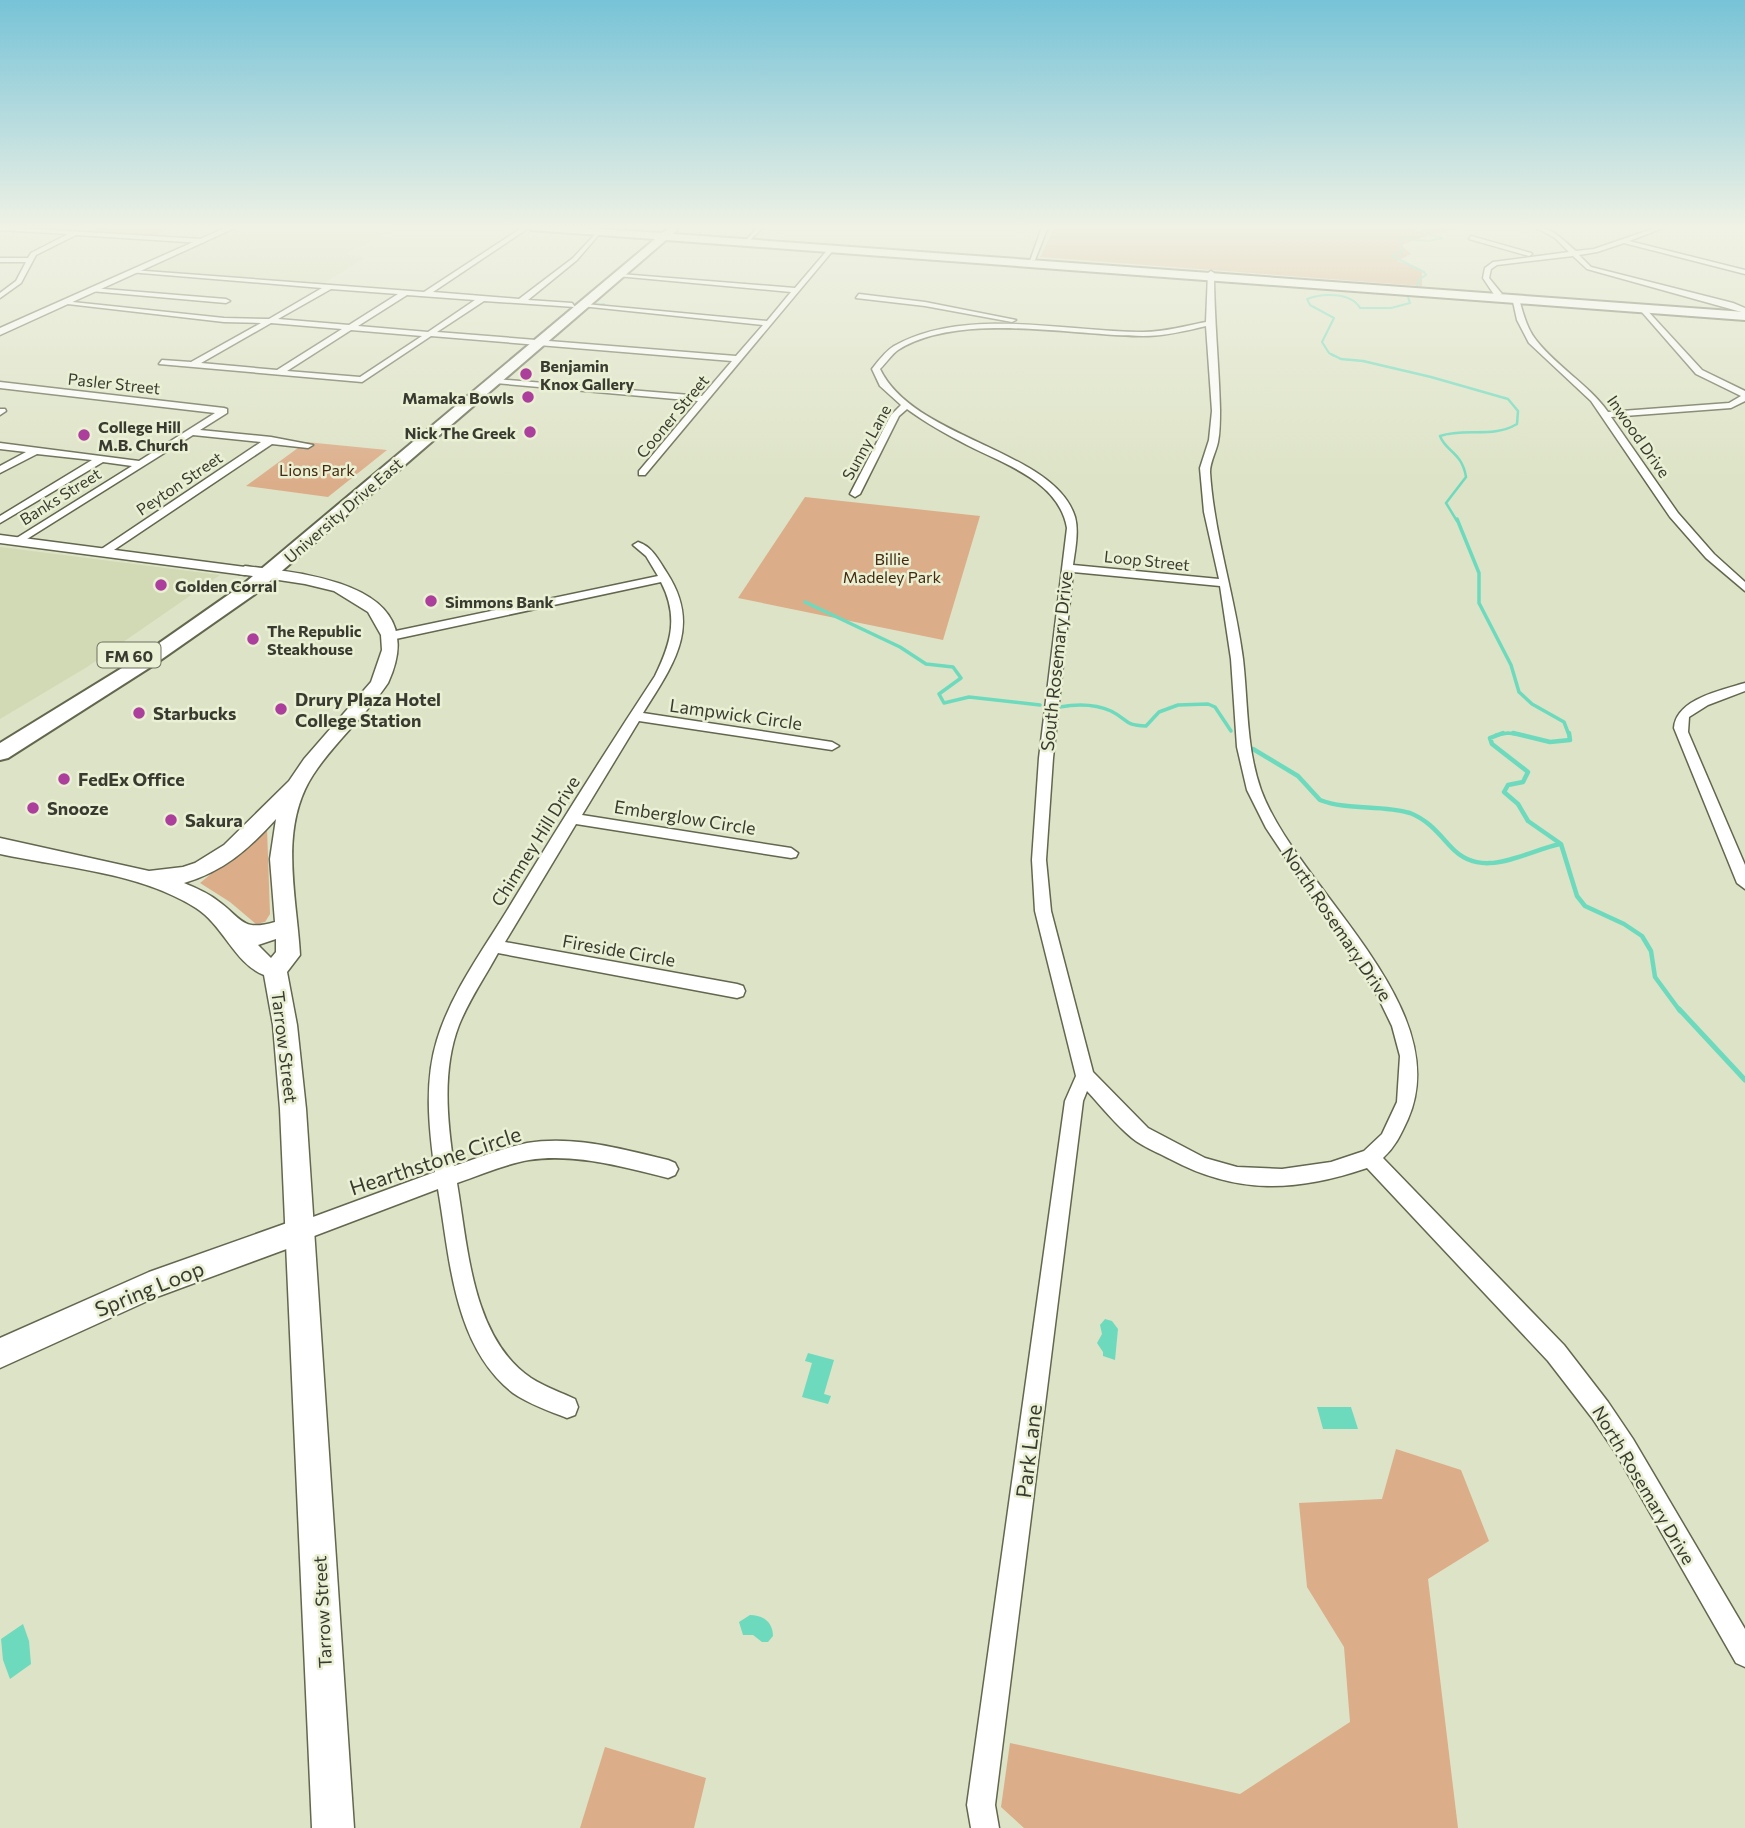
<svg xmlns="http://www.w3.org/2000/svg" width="1745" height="1828" font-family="Commissioner,sans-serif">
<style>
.built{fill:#d2d9b5}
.green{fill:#dcad89}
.water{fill:#6edabd}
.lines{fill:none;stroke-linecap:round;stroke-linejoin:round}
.stream-far4{stroke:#6edabd;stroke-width:2}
.stream-far3{stroke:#6edabd;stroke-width:2.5}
.stream-far2{stroke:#6edabd;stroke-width:3.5}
.stream-far1{stroke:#6edabd;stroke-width:4.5}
.stream{stroke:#6edabd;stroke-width:5}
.minor-casing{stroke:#62674e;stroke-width:3}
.tertiary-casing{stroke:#62674e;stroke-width:3}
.secondary-casing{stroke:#62674e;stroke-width:3}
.primary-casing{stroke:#62674e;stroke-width:4}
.minor{fill:#fff;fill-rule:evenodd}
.tertiary{fill:#fff;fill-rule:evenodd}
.secondary{fill:#fff;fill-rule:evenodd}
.primary{fill:#fff;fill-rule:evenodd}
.poi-dot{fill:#ac3e9c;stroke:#eaf0d3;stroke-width:2.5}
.labels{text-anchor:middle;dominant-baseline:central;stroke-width:5;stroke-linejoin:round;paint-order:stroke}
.far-poi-label{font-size:16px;font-weight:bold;fill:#393b30;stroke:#eaf0d3;text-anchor:start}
.far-street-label{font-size:16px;fill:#393b30;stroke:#eaf0d3}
.far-park-label{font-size:16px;fill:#452911;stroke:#eaf0d3}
.shield{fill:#eaf0d3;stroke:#6e7161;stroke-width:2}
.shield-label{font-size:16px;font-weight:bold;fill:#393b30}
.street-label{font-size:18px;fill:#393b30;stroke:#eaf0d3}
.poi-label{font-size:18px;font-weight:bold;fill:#393b30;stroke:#eaf0d3;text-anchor:start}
.near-street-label{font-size:21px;fill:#393b30;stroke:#eaf0d3}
</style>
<rect width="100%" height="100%" fill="#dde3c6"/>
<!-- built -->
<g class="built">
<polygon points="238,227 398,227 346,254 364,258 323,284 143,270"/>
<polygon points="0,547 220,575 87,667 0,719"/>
</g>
<!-- green -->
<g class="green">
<polygon points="100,227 173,227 153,236 86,232"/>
<polygon points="1055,227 1469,227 1432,234 1401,245 1411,254 1397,261 1422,270 1422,286 1040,257"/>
<polygon points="306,442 387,450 328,497 246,486"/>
<polygon points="805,497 980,516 943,640 738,598"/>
<polygon points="267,828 270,914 265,922 256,924 230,902 200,883"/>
<polygon points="1396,1449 1461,1470 1489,1541 1428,1579 1458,1828 1024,1828 1001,1807 1010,1743 1240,1794 1350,1722 1344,1647 1307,1587 1299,1503 1382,1499"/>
<polygon points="605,1747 706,1778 694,1828 580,1828"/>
</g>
<!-- water -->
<g class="water">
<polygon points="1105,1319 1112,1321 1118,1329 1115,1360 1103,1356 1103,1352 1097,1343 1102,1334 1100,1325"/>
<polygon points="808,1353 834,1360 824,1394 831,1396 828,1404 802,1397 812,1363 805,1361"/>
<polygon points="1317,1407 1351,1407 1358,1429 1323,1429"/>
<path d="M750 1615C763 1615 773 1622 773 1636L768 1642H762L753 1635H743L739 1622Z"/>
<polygon points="23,1624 29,1641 31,1664 10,1679 3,1660 1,1639"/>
</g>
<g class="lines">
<!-- stream-far4 -->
<g class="stream-far4">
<polyline points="1417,286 1420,279 1426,275 1424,272 1392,256 1403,251 1400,239 1428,241 1443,238 1413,231 1427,227"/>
<polyline points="593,305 604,304"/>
<path d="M1334 356 1329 353 1322 342 1334 318 1310 305 1307 299C1322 293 1351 292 1360 308H1391L1410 303 1408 297 1413 293"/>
</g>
<!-- stream-far3 -->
<path class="stream-far3" d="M1331 354 1341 359 1363 361 1431 377 1508 399 1518 411 1517 424C1492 439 1466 427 1440 436 1446 452 1462 452 1466 477L1446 503 1457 521"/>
<!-- stream-far2 -->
<g class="stream-far2">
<polyline points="1457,519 1479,573 1479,603 1511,665 1519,692 1532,704 1564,722 1569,735"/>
<polyline points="805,602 900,647 926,664 953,667 961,678 939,694 944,703 969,697 1040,705"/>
<path d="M1060 707C1077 704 1095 704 1111 711 1129 720 1123 725 1146 726L1159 712 1178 705 1208 704 1215 707 1231 731"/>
<polyline points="1496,735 1508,733 1523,735"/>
</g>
<!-- stream-far1 -->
<g class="stream-far1">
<polyline points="1503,733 1490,738 1492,744 1528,772 1523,782 1508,785 1504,792 1518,804 1528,821 1561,844 1577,896 1585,906 1624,924 1642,936 1651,951 1655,977 1680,1011"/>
<polyline points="1513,733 1550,742 1570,740 1569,733"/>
<path d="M1253 749 1298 776 1320 800C1348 811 1381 804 1410 813 1428 820 1438 833 1451 847 1482 881 1523 852 1560 844"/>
</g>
<!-- stream -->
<polyline class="stream" points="1679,1009 1745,1080"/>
<defs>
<g id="minor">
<polygon points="0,227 202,239 205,241 202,243 76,235 36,255 21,283 0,298 0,293 16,281 26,262 0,262 0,258 28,258 31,253 68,234 0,230"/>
<path d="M523 227H530L433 292 519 299 573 258 598 231H602L577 260 528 300 572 303 575 307 484 301 437 332 736 356 763 325 581 306 585 304 767 321 791 292 617 276 620 274 795 288 830 247 835 248 645 475H639V471L698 401 495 383 491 381 495 379 702 396 732 361 431 336 362 382 159 364 162 360 191 362 261 323 224 322 59 303 63 301 224 318 269 319 322 288 129 272 132 270 424 292ZM331 289 398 294 349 325 278 319ZM407 295 475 300 428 332 358 326ZM271 323 342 329 277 370 201 363ZM351 330 422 336 360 377 287 371Z"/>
<polygon points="758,227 764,227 750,240 746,240"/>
<polygon points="1042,227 1048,227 1035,260 1030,261"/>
<path d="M1535 227C1551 226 1564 241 1576 251L1594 249 1658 227H1666L1629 241 1745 270V274L1624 243 1597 252 1579 255 1591 267 1733 303 1745 308V313L1587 269 1573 256 1497 265 1491 269 1489 278 1502 294 1495 296 1483 278 1485 268 1493 262 1569 252 1555 238Z"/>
<polygon points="1471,236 1531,253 1532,254 1529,256 1469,239"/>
<path d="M1211 271 1214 273C1214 319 1219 364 1220 410 1220 420 1220 432 1218 442 1216 452 1210 462 1210 472 1214 535 1235 596 1243 659 1248 702 1246 748 1261 790 1297 888 1457 1006 1408 1119 1401 1134 1396 1146 1383 1158L1564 1345 1608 1402 1633 1439 1745 1629V1667L1736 1663 1617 1455 1592 1418 1548 1361 1367 1168C1296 1192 1237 1195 1170 1159 1157 1152 1143 1147 1132 1138 1115 1124 1102 1107 1087 1091L1083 1101 995 1805 999 1828H971L967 1805 1065 1101 1076 1076 1035 911 1032 860 1039 758 1067 528C1059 481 1004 464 967 445 946 434 926 423 907 409L899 416 860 494 855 497 850 494 891 415 901 405 880 386 872 369C878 361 886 351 894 346 965 306 1065 332 1143 332 1164 332 1185 326 1206 322L1208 273ZM1206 326 1212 411 1209 440 1200 468 1204 512 1219 579 1073 565C1075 550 1079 532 1075 517 1054 449 914 440 880 369 886 363 892 354 898 350 960 311 1073 336 1143 336 1164 336 1186 331 1206 326ZM1073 572 1220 586 1231 659 1237 747 1247 790 1266 828 1376 993 1392 1026 1400 1056 1397 1102 1382 1134 1364 1151 1331 1162 1282 1169 1237 1167 1205 1158 1148 1128 1093 1072 1051 911 1046 860 1053 758Z"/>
<polygon points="92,288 226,299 230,301 226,303 90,291"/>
<polygon points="859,294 925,302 1016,320 1012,322 925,306 856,298"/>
<path d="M1512 297 1519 299C1523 313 1527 329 1536 340 1557 367 1588 384 1608 412L1729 403 1741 396 1696 374 1641 311 1644 307 1702 370 1745 391V401L1731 408 1611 417 1678 513 1714 554 1745 582V591L1706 558 1670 517 1591 401 1529 343 1517 320Z"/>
<polygon points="0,382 224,408 227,409 227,413 200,430 271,437 313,445 308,448 272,444 108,554 100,554 100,550 261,442 193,435 19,544 15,543 15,539 132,466 103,462 0,523 0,516 92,460 37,454 0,473 0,466 26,452 0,449 0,443 139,461 215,413 0,388"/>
<polygon points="0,409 5,409 6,411 0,415"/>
<path d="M638 542C653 547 659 561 667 573 702 627 673 665 643 713L832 742 839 746 832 750 639 721 582 815 791 848 798 853 796 857 791 858 576 824 505 942 737 984 743 986 745 991 743 996 737 998 498 953C485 977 469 1000 459 1025 442 1069 447 1120 454 1166 478 1158 503 1148 527 1143 573 1135 623 1149 668 1160L675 1163 678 1169 675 1175 668 1178C623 1167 575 1153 529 1160 505 1164 480 1175 457 1183 468 1248 472 1338 531 1378 545 1387 560 1392 575 1399L578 1407 575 1415 567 1418C549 1411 529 1404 513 1393 453 1346 450 1258 438 1189L301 1241 294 1238 291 1231 294 1224 435 1172C429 1129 424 1082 437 1040 451 993 483 950 508 909 556 830 605 752 655 676 671 643 679 617 661 582L391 640 385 636 391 632 658 576 646 556 633 545Z"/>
<path d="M1745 683V691L1708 705 1689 717 1688 732 1745 865V889L1737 883 1674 728C1676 699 1722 690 1745 683Z"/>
</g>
<g id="tertiary">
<polygon points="227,227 237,227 0,335 0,328"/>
<polygon points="0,535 245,567 252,571 245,575 0,543"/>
<polygon points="301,1218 311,1222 314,1231 311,1240 154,1298 0,1368 0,1338 149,1272"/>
</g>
<path id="secondary" d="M245 566C310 574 433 585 388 683 366 716 334 742 313 775 278 829 297 897 300 955L287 972 297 1025 306 1109 354 1828H312L280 1109 273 1025 264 975C234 963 224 926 196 908 139 872 64 868 0 854V838L149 871 183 867 195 863 224 845 289 781 304 759 371 682 382 650 381 635 368 612 334 591 305 584 239 574 237 571ZM276 819 270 859 275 922C241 932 242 918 218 901 208 893 196 888 184 883 223 872 249 849 276 819ZM276 939V952L271 958 258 945Z"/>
<polygon id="primary" points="526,227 569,227 662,233 672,227 677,230 673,234 1745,312 1745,320 666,240 255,594 149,668 8,758 0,760 0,743 135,660 241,586 655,239 531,230"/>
</defs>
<!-- minor casing -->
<use href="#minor" class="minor-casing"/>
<!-- tertiary casing -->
<use href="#tertiary" class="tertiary-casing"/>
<!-- secondary casing -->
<use href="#secondary" class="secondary-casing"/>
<!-- primary casing -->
<use href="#primary" class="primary-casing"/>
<!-- minor -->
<use href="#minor" class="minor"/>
<!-- tertiary -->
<use href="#tertiary" class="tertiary"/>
<!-- secondary -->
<use href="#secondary" class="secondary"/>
<!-- primary -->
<use href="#primary" class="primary"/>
</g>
<!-- sky -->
<linearGradient id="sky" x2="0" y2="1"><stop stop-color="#77c3d7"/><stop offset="0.47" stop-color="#f0f2e5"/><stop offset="1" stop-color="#f0f2e5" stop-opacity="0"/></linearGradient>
<rect width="1745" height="483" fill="url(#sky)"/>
<!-- markers -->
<g class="poi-dot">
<circle cx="526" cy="374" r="7"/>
<circle cx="528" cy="397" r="7"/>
<circle cx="530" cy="432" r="7"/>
<circle cx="84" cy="435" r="7"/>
<circle cx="161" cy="585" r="7"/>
<circle cx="431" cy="601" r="7"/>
<circle cx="253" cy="639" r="7"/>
<circle cx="281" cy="709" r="7"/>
<circle cx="139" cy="713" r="7"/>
<circle cx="64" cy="779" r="7"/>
<circle cx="33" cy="808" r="7"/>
<circle cx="171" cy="820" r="7"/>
</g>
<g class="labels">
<!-- far-poi labels -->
<g class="far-poi-label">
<text x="540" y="365">Benjamin<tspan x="540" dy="18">Knox Gallery</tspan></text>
<text x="514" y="397" text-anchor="end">Mamaka Bowls</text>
<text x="98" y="426">College Hill<tspan x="98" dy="18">M.B. Church</tspan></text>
<text x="516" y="432" text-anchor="end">Nick The Greek</text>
<text x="175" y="585">Golden Corral</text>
<text x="445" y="601">Simmons Bank</text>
<text x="267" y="630">The Republic<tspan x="267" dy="18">Steakhouse</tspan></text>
</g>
<!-- far-street labels -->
<g class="far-street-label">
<text transform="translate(114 383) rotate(6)">Pasler Street</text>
<text transform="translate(672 416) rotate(-50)">Cooner Street</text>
<text transform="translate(1639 436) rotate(55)">Inwood Drive</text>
<text transform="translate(866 442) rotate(-61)">Sunny Lane</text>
<text transform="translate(179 483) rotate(-34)">Peyton Street</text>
<text transform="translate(60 496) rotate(-32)">Banks Street</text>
<text transform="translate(343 510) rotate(-41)">University Drive East</text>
<text transform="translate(1147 560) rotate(6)">Loop Street</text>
</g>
<!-- far-park labels -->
<g class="far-park-label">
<text x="317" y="469">Lions Park</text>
<text x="892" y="558">Billie<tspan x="892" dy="18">Madeley Park</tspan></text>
</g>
<!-- shield labels -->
<rect class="shield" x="97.5" y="642.5" width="63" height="25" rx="5"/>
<g class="shield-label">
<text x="129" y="655">FM 60</text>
</g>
<!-- street labels -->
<g class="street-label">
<text transform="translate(1056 661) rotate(-84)">South Rosemary Drive</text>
<text transform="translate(736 714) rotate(8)">Lampwick Circle</text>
<text transform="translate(685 817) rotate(9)">Emberglow Circle</text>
<text transform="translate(535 841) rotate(-58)">Chimney Hill Drive</text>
<text transform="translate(1337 924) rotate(56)">North Rosemary Drive</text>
<text transform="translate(619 950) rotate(10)">Fireside Circle</text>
<text transform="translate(285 1047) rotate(83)">Tarrow Street</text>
<text transform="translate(1644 1485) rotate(59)">North Rosemary Drive</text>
<text transform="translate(322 1612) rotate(-93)">Tarrow Street</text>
</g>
<!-- poi labels -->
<g class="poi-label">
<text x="295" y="699">Drury Plaza Hotel<tspan x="295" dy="21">College Station</tspan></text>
<text x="153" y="713">Starbucks</text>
<text x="78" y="779">FedEx Office</text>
<text x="47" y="808">Snooze</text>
<text x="185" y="820">Sakura</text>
</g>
<!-- near-street labels -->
<g class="near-street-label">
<text transform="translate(435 1160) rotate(-18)">Hearthstone Circle</text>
<text transform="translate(149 1288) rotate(-22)">Spring Loop</text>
<text transform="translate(1028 1451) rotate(-83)">Park Lane</text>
</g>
</g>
</svg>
